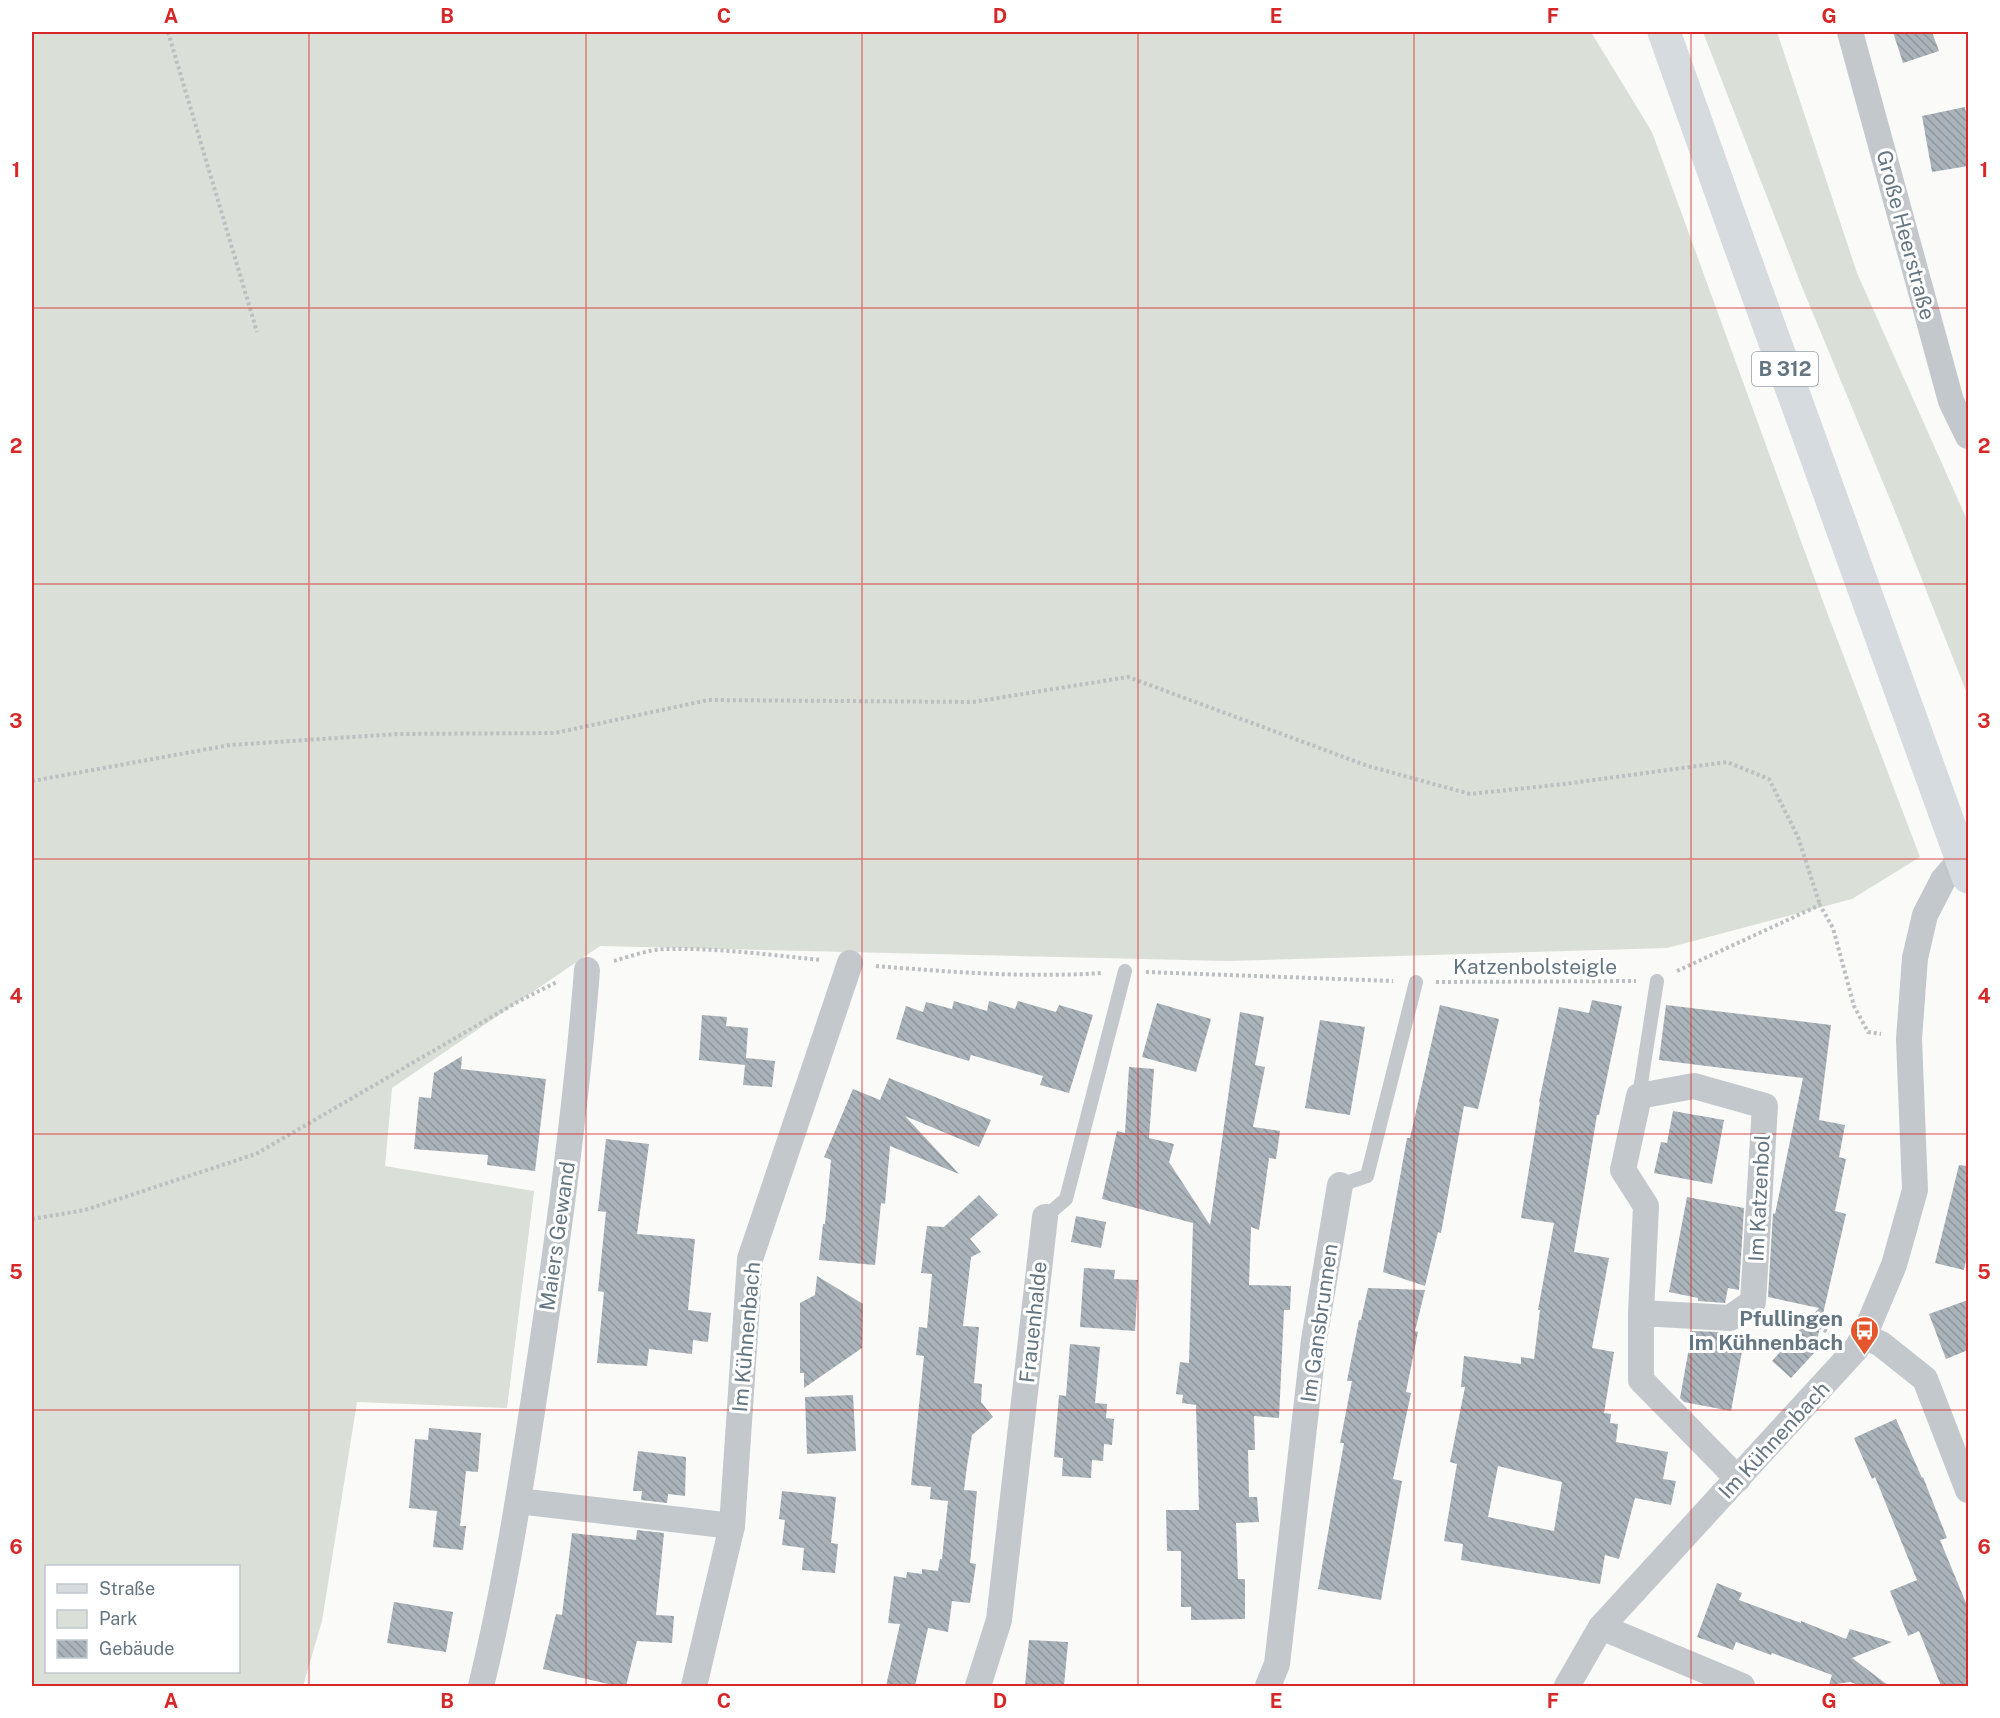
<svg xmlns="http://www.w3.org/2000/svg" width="2000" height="1718" font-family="'Public Sans',sans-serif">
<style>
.green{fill:#dadfd7;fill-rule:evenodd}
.building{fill:url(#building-back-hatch);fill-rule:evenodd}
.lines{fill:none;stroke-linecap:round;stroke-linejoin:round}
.path{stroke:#bbbfc2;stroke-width:4;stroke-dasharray:3 3;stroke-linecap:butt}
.service{stroke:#c3c8cc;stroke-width:14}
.minor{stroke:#c3c8cc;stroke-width:26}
.primary{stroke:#d6dbdf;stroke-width:33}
.grid{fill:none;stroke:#d62828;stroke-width:1.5;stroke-opacity:0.55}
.labels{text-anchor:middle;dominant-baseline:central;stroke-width:6;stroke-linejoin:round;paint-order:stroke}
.shield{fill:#fff;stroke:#939fa8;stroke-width:1.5}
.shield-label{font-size:20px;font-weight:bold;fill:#657683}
.street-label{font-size:21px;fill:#657683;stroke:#fff}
.poi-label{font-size:21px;font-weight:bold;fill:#657683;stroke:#fff;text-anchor:end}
.neatline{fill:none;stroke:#d62828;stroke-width:2}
.grid-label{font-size:20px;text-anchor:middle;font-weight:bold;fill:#d62828}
</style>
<defs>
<pattern id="building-back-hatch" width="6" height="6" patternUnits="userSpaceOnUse" patternTransform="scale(1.5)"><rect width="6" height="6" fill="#aab3b9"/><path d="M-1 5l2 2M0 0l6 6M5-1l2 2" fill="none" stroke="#8e969c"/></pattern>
</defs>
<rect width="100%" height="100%" fill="#fafaf8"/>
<!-- green -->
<g class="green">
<path d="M32 32H1591L1652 132 1825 607 1920 857 1852 899 1667 948 1227 961 600 946 392 1088 385 1166 534 1191 507 1408 357 1402 322 1621 303 1686H32ZM46 1566H238V1672H46Z"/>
<polygon points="1703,32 1777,32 1857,273 1968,522 1968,696 1894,509 1802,287"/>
</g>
<!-- building -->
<g class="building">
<polygon points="1893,32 1932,32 1939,51 1903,63"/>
<polygon points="1965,107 1968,126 1968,166 1932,172 1922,116"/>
<path d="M1592 1000 1622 1006 1599 1115H1597L1574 1252 1609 1258 1592 1348 1614 1352 1604 1413 1611 1414 1610 1423 1618 1424 1616 1442 1668 1452 1663 1479 1676 1481 1671 1505 1635 1498 1619 1559 1605 1555 1600 1584 1461 1560 1463 1544 1444 1541 1457 1464 1450 1462 1465 1387H1461L1464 1356 1521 1364V1357L1534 1359 1540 1310H1538L1554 1223 1521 1218 1540 1102H1539L1559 1007 1589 1013ZM1498 1466 1562 1482 1554 1531 1488 1517Z"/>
<polygon points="954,1001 987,1011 989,1001 1015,1009 1018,1001 1056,1012 1059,1005 1093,1015 1069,1093 1040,1085 1043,1076 971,1055 969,1061 896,1039 906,1006 923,1012 926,1002 952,1009"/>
<polygon points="1157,1003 1211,1019 1196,1072 1142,1057"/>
<polygon points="1440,1005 1499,1019 1478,1109 1464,1106 1441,1233 1438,1232 1425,1286 1383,1272 1407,1138 1410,1138"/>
<polygon points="1666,1005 1831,1025 1819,1120 1845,1125 1839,1157 1846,1159 1835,1211 1846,1214 1814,1353 1791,1378 1772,1361 1819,1308 1768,1297 1773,1213 1775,1214 1803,1078 1659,1060"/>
<polygon points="1240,1012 1264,1017 1255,1065 1265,1067 1253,1127 1280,1131 1276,1159 1269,1158 1259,1230 1251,1227 1249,1285 1291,1286 1290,1310 1284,1310 1279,1418 1254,1416 1255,1450 1248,1450 1249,1497 1257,1497 1259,1522 1236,1523 1238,1579 1245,1579 1245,1619 1191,1620 1191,1607 1181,1607 1181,1551 1167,1551 1166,1510 1199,1510 1196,1405 1182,1403 1183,1395 1176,1394 1180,1362 1189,1363 1193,1223 1102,1199 1117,1131 1125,1133 1129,1067 1154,1069 1149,1138 1174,1144 1169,1162 1210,1225"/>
<polygon points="702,1015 727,1017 726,1026 748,1028 746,1058 775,1061 772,1087 743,1085 745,1065 699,1060"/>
<polygon points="1320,1020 1365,1027 1350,1115 1305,1108"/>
<polygon points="462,1056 461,1069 546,1079 535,1171 487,1165 488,1155 414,1149 419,1097 431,1098 434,1073"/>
<polygon points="889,1078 991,1120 979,1147 905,1116 959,1174 890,1146 885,1204 881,1203 875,1265 819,1260 823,1224 825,1224 831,1160 824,1157 853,1089 880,1100"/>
<polygon points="1673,1111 1724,1120 1712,1184 1654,1173 1661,1142 1667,1143"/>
<polygon points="606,1139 649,1144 637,1234 695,1239 688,1310 711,1313 708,1342 693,1340 692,1354 649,1349 647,1366 597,1363 604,1292 598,1291 606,1212 598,1211"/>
<polygon points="1959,1165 1968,1166 1968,1250 1964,1270 1935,1263"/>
<polygon points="979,1195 998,1215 970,1239 981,1252 971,1257 963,1326 979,1327 974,1383 982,1384 981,1402 993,1417 972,1435 967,1466 964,1490 977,1491 970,1563 976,1564 970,1603 952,1601 948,1632 928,1628 915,1686 886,1686 900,1624 888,1623 894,1576 906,1578 907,1572 922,1574 922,1569 938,1571 940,1559 942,1559 948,1501 930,1499 931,1487 911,1485 924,1356 916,1355 919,1327 927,1328 932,1274 921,1273 927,1226 944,1227"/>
<polygon points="1687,1197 1744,1208 1739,1290 1728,1288 1725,1303 1698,1301 1698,1298 1669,1292"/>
<polygon points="1076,1216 1106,1222 1101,1248 1071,1242"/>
<polygon points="1084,1268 1115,1270 1114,1279 1138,1280 1135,1331 1080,1327"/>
<polygon points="817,1276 863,1304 862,1348 804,1388 804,1373 800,1373 800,1303 815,1295"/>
<polygon points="1368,1288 1425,1290 1415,1331 1418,1332 1406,1392 1411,1393 1393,1479 1402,1481 1381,1600 1318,1589 1344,1443 1340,1443 1352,1381 1347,1381 1359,1320 1361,1320"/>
<polygon points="1968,1300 1968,1350 1946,1359 1929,1314"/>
<polygon points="1692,1331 1720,1332 1718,1341 1743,1346 1731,1411 1684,1402 1680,1398"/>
<polygon points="1070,1344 1100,1347 1095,1403 1107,1404 1106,1418 1114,1419 1112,1445 1104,1444 1103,1461 1092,1460 1091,1478 1062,1476 1063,1458 1054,1457 1059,1395 1066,1396"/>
<polygon points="853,1395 856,1451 807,1454 805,1397"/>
<polygon points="1896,1419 1922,1478 1923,1477 1947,1538 1940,1540 1968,1608 1968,1686 1941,1686 1919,1631 1908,1636 1890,1591 1917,1580 1875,1477 1872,1479 1854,1438"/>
<polygon points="429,1428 481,1433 478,1472 466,1471 460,1526 466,1526 463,1550 433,1547 437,1511 409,1508 415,1439 428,1440"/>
<polygon points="638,1451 686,1457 685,1496 668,1494 667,1503 641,1500 642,1491 633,1491"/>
<polygon points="782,1491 836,1497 831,1543 838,1544 835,1573 802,1570 804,1548 782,1545 785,1520 779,1519"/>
<polygon points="637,1530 664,1533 656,1615 674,1616 672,1643 637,1641 626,1686 617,1686 543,1669 556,1614 562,1615 572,1533 636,1540"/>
<polygon points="1717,1583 1742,1593 1739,1600 1801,1623 1801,1621 1846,1639 1850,1629 1892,1642 1852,1658 1889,1686 1862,1686 1850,1682 1829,1685 1832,1675 1772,1653 1771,1655 1736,1642 1733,1650 1697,1637"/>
<polygon points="394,1602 453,1612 446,1652 387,1643"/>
<polygon points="1029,1640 1068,1642 1064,1686 1025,1686"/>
</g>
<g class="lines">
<!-- path -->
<g class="path">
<polyline points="168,32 257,332"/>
<polyline points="32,781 230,745 398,734 555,733 708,700 973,702 1128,677 1368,766 1470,794 1564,784 1727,762 1769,779 1798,837 1820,905"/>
<path d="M614 961C631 956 650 949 668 949 719 948 771 955 821 960"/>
<path d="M876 966C951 972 1026 978 1102 973"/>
<polyline points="1677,971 1820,905 1833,928 1854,1006 1868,1032 1881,1034"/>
<polyline points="1146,972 1393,981"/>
<polyline points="1436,982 1636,981"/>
<polyline points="32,1219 85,1210 256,1154 519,1001 557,982"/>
<polyline points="1780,1311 1806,1320 1833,1335"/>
</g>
<!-- service -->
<g class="service">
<polyline points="1639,1096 1657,981"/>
<polyline points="1340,1185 1367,1176 1416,982"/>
<polyline points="1045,1217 1066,1199 1125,971"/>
</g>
<!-- minor -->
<g class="minor">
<polyline points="1850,32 1951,401 1968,436"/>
<polyline points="1641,1313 1730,1318 1753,1302 1765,1106 1694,1086 1639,1096 1623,1170 1646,1206 1641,1313 1641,1380 1738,1479"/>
<polyline points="1864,1336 1881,1344 1925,1379 1968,1490"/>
<polyline points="518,1501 732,1526"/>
<polyline points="1601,1627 1742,1686"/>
<path d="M481 1686C508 1576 524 1464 541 1352 560 1225 577 1098 587 970"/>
<polyline points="694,1686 732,1526 750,1259 850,963"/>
<polyline points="978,1686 999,1620 1045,1217"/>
<polyline points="1268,1686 1277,1664 1314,1340 1340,1185"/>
<polyline points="1567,1686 1601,1627 1856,1349 1864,1336 1894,1265 1915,1190 1909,1039 1915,958 1925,915 1943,880 1968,851"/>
</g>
<!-- primary -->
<polyline class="primary" points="1664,32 1738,240 1968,877"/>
</g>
<!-- grid -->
<path class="grid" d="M309 32V1686M586 32V1686M862 32V1686M1138 32V1686M1414 32V1686M1691 32V1686M32 308H1968M32 584H1968M32 859H1968M32 1134H1968M32 1410H1968"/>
<!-- icons -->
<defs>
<symbol id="bus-pin" viewBox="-11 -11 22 30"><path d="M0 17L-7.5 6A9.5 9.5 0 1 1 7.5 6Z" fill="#e4572e" stroke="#fff"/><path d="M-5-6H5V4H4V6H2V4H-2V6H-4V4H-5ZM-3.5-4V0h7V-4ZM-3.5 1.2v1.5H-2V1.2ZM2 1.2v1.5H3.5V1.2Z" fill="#fff"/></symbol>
</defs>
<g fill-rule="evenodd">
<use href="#bus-pin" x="1848" y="1314" width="33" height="45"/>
</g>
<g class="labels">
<!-- shield labels -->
<rect class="shield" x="1752" y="352" width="66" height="34" rx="4.5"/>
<g class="shield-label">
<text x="1785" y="369">B 312</text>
</g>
<!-- street labels -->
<g class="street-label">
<text transform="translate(1906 235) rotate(75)">Große Heerstraße</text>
<text x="1535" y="966">Katzenbolsteigle</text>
<text transform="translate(1759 1198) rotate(-87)">Im Katzenbol</text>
<text transform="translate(557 1236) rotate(-82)">Maiers Gewand</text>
<text transform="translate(1033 1322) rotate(-84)">Frauenhalde</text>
<text transform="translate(1319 1323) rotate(-82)">Im Gansbrunnen</text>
<text transform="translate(746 1337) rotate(-85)">Im Kühnenbach</text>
<text transform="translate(1774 1440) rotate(-47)">Im Kühnenbach</text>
</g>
<!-- poi labels -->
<g class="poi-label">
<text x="1843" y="1318">Pfullingen<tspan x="1843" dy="24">Im Kühnenbach</tspan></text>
</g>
</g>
<!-- border -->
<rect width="2000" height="1718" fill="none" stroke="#ffffff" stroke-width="66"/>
<!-- legend -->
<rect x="45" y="1565" width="195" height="108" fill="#ffffff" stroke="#c1c8cd" stroke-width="1.5"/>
<rect x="57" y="1584" width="30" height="9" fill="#d6dbdf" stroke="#c1c8cd" stroke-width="1.5"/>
<text x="99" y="1595" font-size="18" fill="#657683">Straße</text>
<rect x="57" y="1610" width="30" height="18" fill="#dadfd7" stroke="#c1c8cd" stroke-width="1.5"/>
<text x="99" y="1625" font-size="18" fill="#657683">Park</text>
<rect x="57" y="1640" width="30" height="18" fill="url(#building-back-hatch)" stroke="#c1c8cd" stroke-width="1.5"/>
<text x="99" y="1655" font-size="18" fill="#657683">Gebäude</text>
<rect x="33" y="33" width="1934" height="1652" class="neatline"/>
<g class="grid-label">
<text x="171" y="23">A</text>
<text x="447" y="23">B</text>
<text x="724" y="23">C</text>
<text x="1000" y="23">D</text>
<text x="1276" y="23">E</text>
<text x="1553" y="23">F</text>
<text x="1829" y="23">G</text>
<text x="16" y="177">1</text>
<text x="1984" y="177">1</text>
<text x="16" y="453">2</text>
<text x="1984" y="453">2</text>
<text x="16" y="728">3</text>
<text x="1984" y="728">3</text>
<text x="16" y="1003">4</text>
<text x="1984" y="1003">4</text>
<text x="16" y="1279">5</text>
<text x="1984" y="1279">5</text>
<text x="16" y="1554">6</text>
<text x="1984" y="1554">6</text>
<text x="171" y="1708">A</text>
<text x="447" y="1708">B</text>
<text x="724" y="1708">C</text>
<text x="1000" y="1708">D</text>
<text x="1276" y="1708">E</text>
<text x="1553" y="1708">F</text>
<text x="1829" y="1708">G</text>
</g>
</svg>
